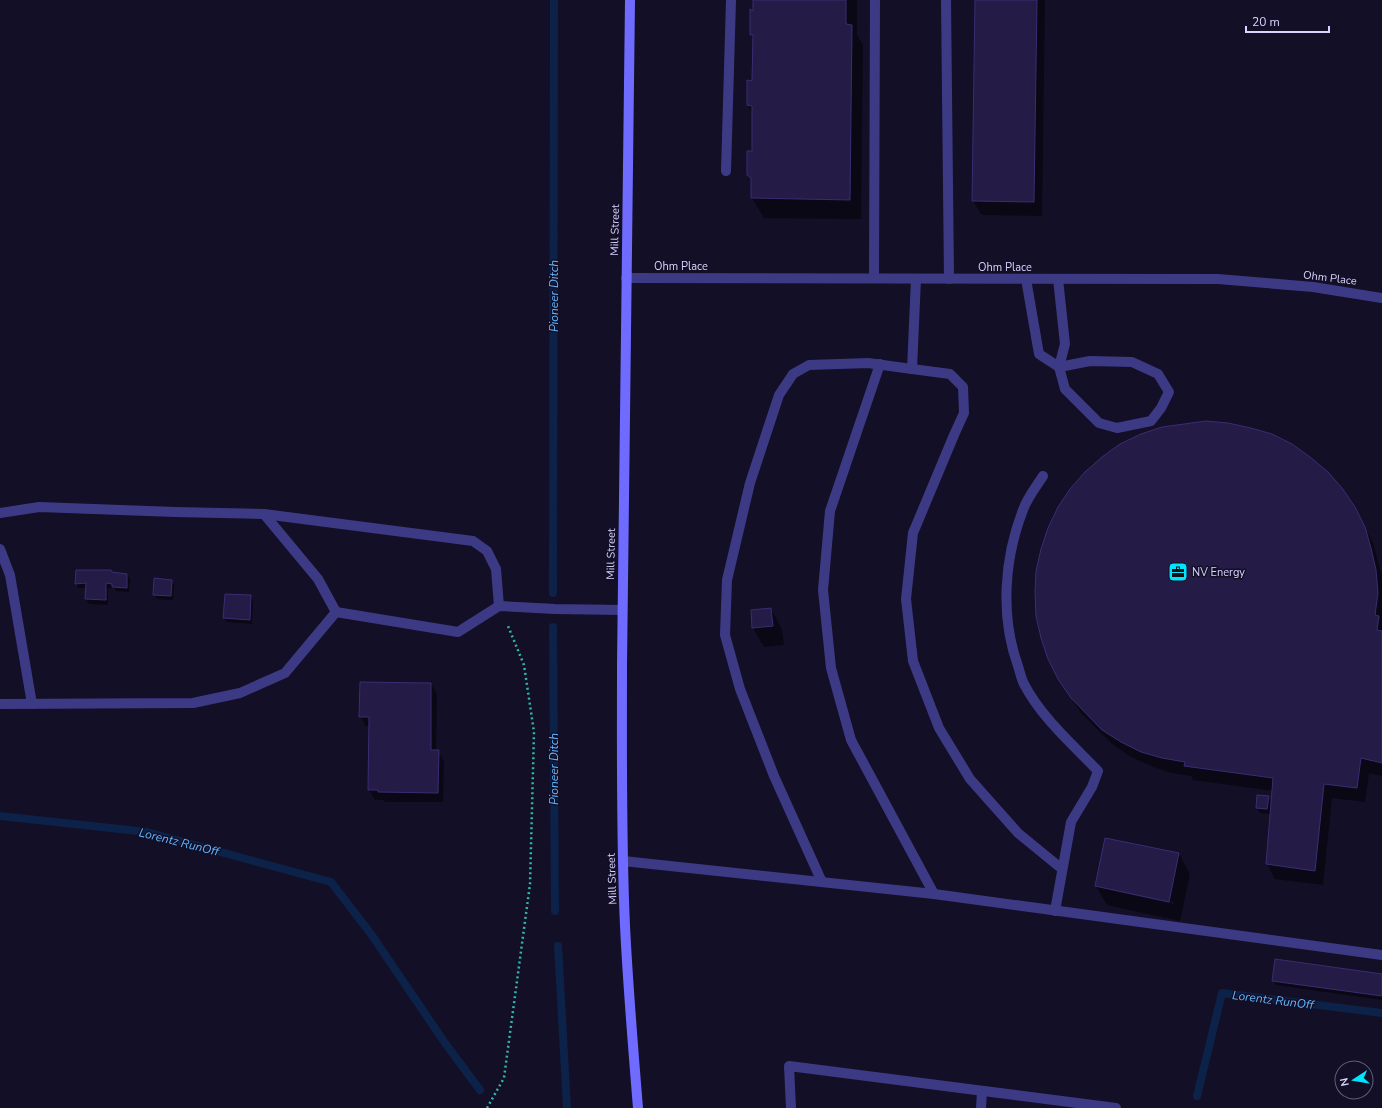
<svg xmlns="http://www.w3.org/2000/svg" width="1382" height="1108" font-family="'Nunito Sans',sans-serif">
<style>
.shadow{fill:#0007;fill-rule:evenodd}
.lines{fill:none;stroke-linecap:round;stroke-linejoin:round}
.stream{stroke:#0c2248;stroke-width:8}
.building{fill:#241b47;stroke:#3b2d73}
.path{stroke:#2fb8b0;stroke-width:2.5;stroke-dasharray:2 3;stroke-linecap:butt}
.service{stroke:#3d3a85;stroke-width:10}
.minor{stroke:#3d3a85;stroke-width:10}
.secondary{stroke:#6f6bff;stroke-width:10}
.labels{text-anchor:middle;dominant-baseline:central;stroke-width:3;stroke-linejoin:round;paint-order:stroke}
.street-label{font-size:11px;fill:#d9d4ff;stroke:#130f26}
.poi-label{font-size:11px;fill:#d9d4ff;stroke:#130f26;text-anchor:start}
.water-label{font-size:12px;font-style:italic;fill:#62b6ff;stroke:#130f26}
</style>
<rect width="100%" height="100%" fill="#130f26"/>
<!-- shadow -->
<g class="shadow">
<polygon points="754,0 857,0 857,35 863,45 861,219 764,218 752,198 752,183 748,175 753,153 753,114 748,105 753,82 754,41 751,35 751,11 754,13"/>
<polygon points="976,0 1045,0 1042,216 982,215 973,201"/>
<polygon points="1354,508 1373,543 1382,576 1382,776 1369,773 1365,802 1332,798 1323,885 1275,879 1267,864 1271,814 1260,813 1257,808 1268,797 1272,804 1273,791 1193,780 1191,776 1171,773 1151,766 1131,757 1112,744 1081,713 1059,679"/>
<polygon points="112,573 127,574 130,579 129,592 116,591 114,588 108,588 108,605 89,604 86,599 87,588 78,588 76,583"/>
<polygon points="171,581 174,585 173,600 157,599 154,594"/>
<polygon points="251,596 253,601 252,624 227,622 224,618"/>
<polygon points="771,609 782,629 784,645 764,647 753,628"/>
<polygon points="431,684 437,694 436,751 438,751 444,761 443,802 385,802 384,800 375,800 369,790 370,726 366,726 360,716"/>
<path d="M1106 839 1179 854 1190 874 1180 921 1107 905 1096 886ZM1109 888 1174 902V904L1109 890Z"/>
<polygon points="1382,975 1382,1000 1276,985 1273,981"/>
</g>
<g class="lines">
<!-- stream -->
<g class="stream">
<polyline points="553,593 554,0"/>
<polyline points="553,627 555,911"/>
<polyline points="0,816 147,832 331,882 371,934 445,1043 480,1090"/>
<polyline points="558,946 567,1108"/>
<polyline points="1197,1096 1222,993 1382,1013"/>
</g>
</g>
<!-- building -->
<g class="building">
<polygon points="753,0 846,0 846,24 852,25 850,200 751,198 751,178 747,175 747,151 752,151 752,106 747,105 747,80 752,81 753,35 750,35 750,9 753,11"/>
<polygon points="975,0 1037,0 1034,202 972,201"/>
<polygon points="1206,421 1228,423 1251,428 1272,434 1292,444 1310,457 1328,472 1342,488 1355,507 1365,527 1371,548 1376,570 1378,593 1375,615 1379,616 1377,630 1382,631 1382,763 1361,758 1357,788 1324,784 1315,871 1266,864 1273,778 1184,766 1185,762 1162,758 1141,752 1121,742 1102,730 1071,698 1058,679 1048,659 1041,638 1036,616 1035,593 1036,571 1041,549 1048,528 1058,507 1070,489 1085,472 1102,457 1120,444 1141,434 1162,427"/>
<polygon points="76,570 111,570 112,572 127,574 127,588 112,587 112,584 106,583 106,600 85,599 86,583 75,584"/>
<polygon points="154,578 172,580 171,596 153,595"/>
<polygon points="225,594 251,595 250,620 223,618"/>
<polygon points="771,608 773,626 752,628 751,610"/>
<polygon points="360,682 431,683 431,750 439,750 438,793 378,792 378,790 368,790 369,717 359,717"/>
<polygon points="1257,795 1269,796 1267,809 1256,808"/>
<polygon points="1105,838 1179,853 1169,902 1095,886"/>
<polygon points="1275,959 1382,974 1382,996 1272,981"/>
</g>
<g class="lines">
<!-- path -->
<polyline class="path" points="487,1108 504,1078 530,884 534,732 524,665 508,626"/>
<!-- service -->
<g class="service">
<polyline points="946,0 949,279"/>
<polyline points="726,171 731,0"/>
<polyline points="874,278 875,0"/>
<polyline points="1026,279 1039,354 1059,367 1065,344 1058,279"/>
<polygon points="1090,361 1132,362 1158,374 1169,392 1161,408 1151,421 1117,428 1099,423 1065,389 1059,367"/>
<polyline points="880,364 830,511 823,590 831,668 851,740 934,894"/>
<polyline points="912,369 916,279"/>
<path d="M1043 476C1036 487 1027 498 1023 510 1004 559 1000 616 1018 666 1020 672 1021 678 1024 684 1041 717 1072 744 1098 771L1092 787 1071 822 1055 911"/>
<polyline points="0,513 39,507 175,512 264,514 473,541 487,551 496,569 499,606"/>
<polyline points="264,514 318,579 336,612"/>
<polyline points="0,549 10,575 32,704"/>
<polyline points="336,612 458,632 499,606 555,609 622,610"/>
<polyline points="0,704 193,703 240,693 285,673 336,612"/>
<polyline points="623,861 934,894 1382,955"/>
<polyline points="822,882 774,776 740,689 725,635 727,580 750,483 779,395 793,374 809,365 868,363 912,369 950,374 963,387 964,413 954,435 913,533 906,599 913,661 939,728 970,779 1018,833 1062,869"/>
<polyline points="791,1108 789,1066 1116,1108"/>
<polyline points="981,1108 982,1091"/>
</g>
<!-- minor -->
<polyline class="minor" points="626,278 1218,279 1313,287 1382,298"/>
<!-- secondary -->
<path class="secondary" d="M630 0 622 665C622 752 621 839 625 926 628 987 633 1047 638 1108"/>
</g>
<!-- icons -->
<defs>
<symbol id="office-square" viewBox="-11 -11 22 22"><rect x="-9" y="-9" width="18" height="18" rx="4" fill="#00e5ff" stroke="#130f26"/><path d="M-6-3h4V-5.5h4V-3h4V5H-6ZM-1-4.5V-3h2v-1.5ZM-6 0V1H6V0Z" fill="#111"/></symbol>
</defs>
<g fill-rule="evenodd">
<use href="#office-square" x="1167" y="561" width="22" height="22"/>
</g>
<g class="labels">
<!-- street labels -->
<g class="street-label">
<text transform="translate(615 230) rotate(-89)">Mill Street</text>
<text x="681" y="266">Ohm Place</text>
<text x="1005" y="267">Ohm Place</text>
<text transform="translate(1330 278) rotate(7)">Ohm Place</text>
<text transform="translate(611 554) rotate(-89)">Mill Street</text>
<text transform="translate(612 879) rotate(-92)">Mill Street</text>
</g>
<!-- poi labels -->
<g class="poi-label">
<text x="1192" y="572">NV Energy</text>
</g>
<!-- water labels -->
<g class="water-label">
<text transform="translate(554 296) rotate(-90)">Pioneer Ditch</text>
<text transform="translate(554 769) rotate(-90)">Pioneer Ditch</text>
<text transform="translate(179 842) rotate(14)">Lorentz RunOff</text>
<text transform="translate(1273 1000) rotate(7)">Lorentz RunOff</text>
</g>
</g>
<!-- north arrow -->
<g transform="translate(1354 1080) rotate(258)"><circle r="19" fill="#130f26" stroke="#625e7d"/>
<path d="M0-3L7 15L0 10L-7 15Z" fill="#00e5ff"/>
<text y="-6" font-size="11" font-weight="bold" text-anchor="middle" fill="#d9d4ff">N</text>
</g>
<!-- scale -->
<path d="M1246 26v6h83v-6" fill="none" stroke="#d9d4ff" stroke-width="2"/>
<text x="1252" y="26" font-size="12" fill="#d9d4ff" stroke="#130f26" stroke-width="3" paint-order="stroke">20 m</text>
</svg>
